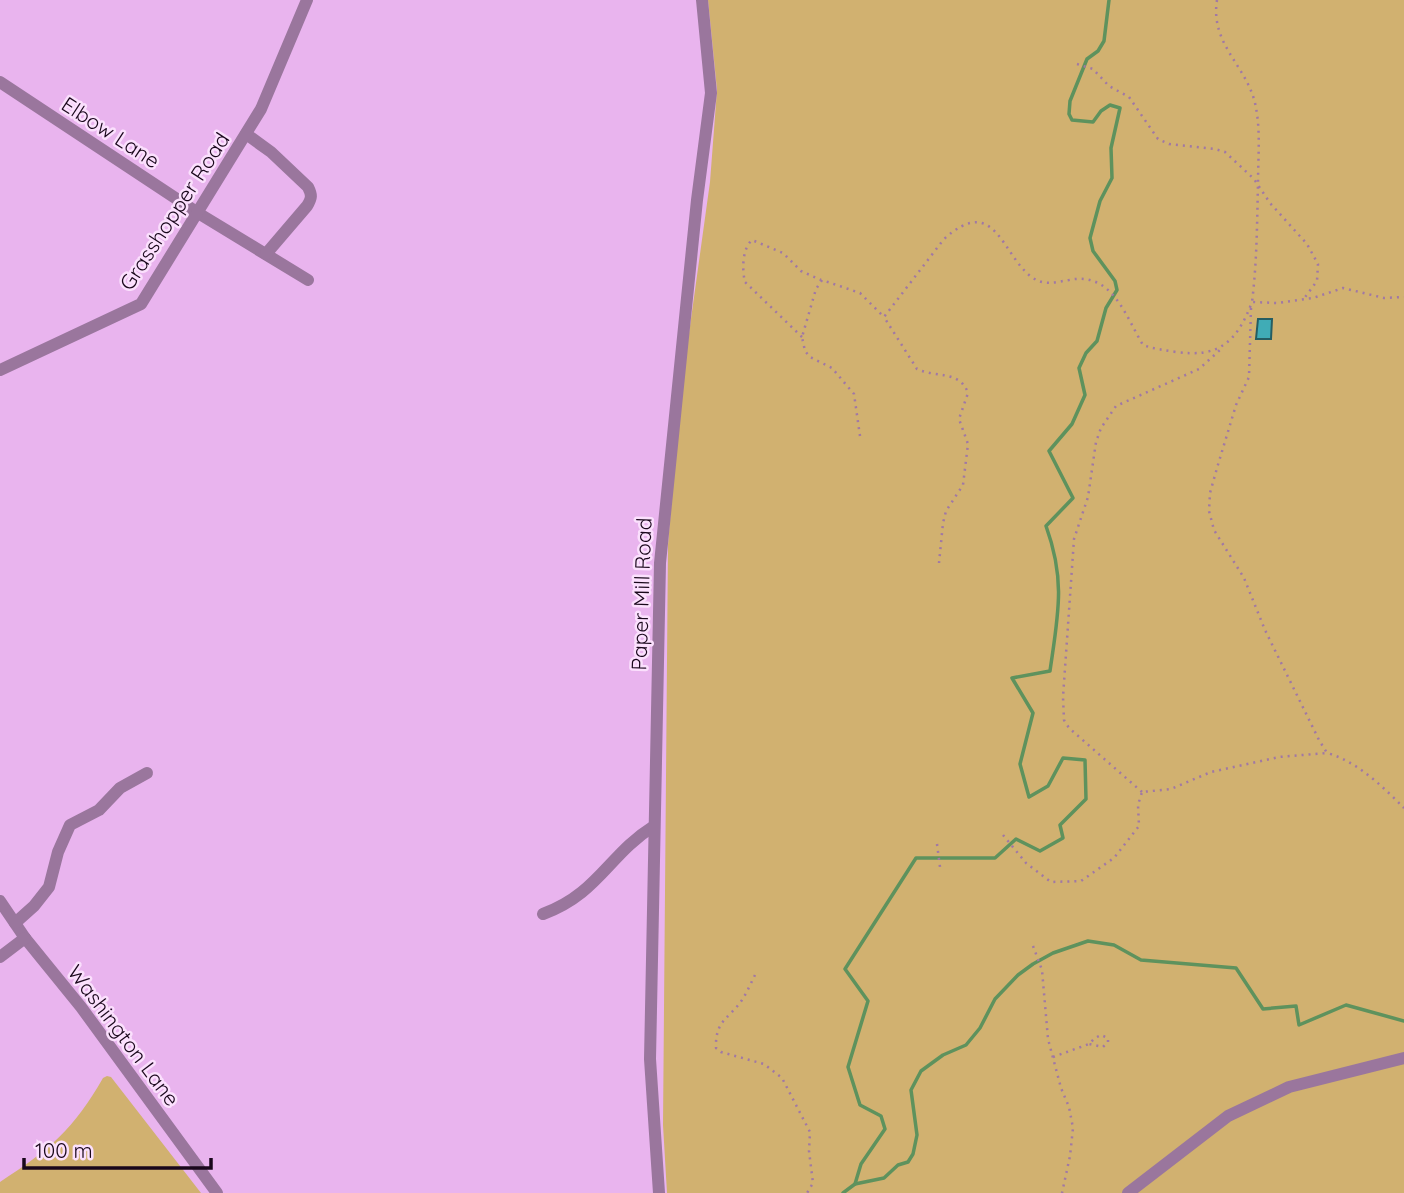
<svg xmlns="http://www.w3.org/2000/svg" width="1404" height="1193" font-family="Quicksand,sans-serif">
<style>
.green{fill:#d1b170}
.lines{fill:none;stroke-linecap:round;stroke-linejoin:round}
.stream{stroke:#5e925d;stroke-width:3.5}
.building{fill:#40acb6;stroke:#255d62;stroke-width:2}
.path{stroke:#a178a5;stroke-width:2.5;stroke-dasharray:2 5;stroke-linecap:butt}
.minor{stroke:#9a769d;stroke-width:12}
.labels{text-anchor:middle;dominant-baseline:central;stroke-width:5;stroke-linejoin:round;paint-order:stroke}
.street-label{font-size:21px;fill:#19071b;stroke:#fbe0fd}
</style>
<rect width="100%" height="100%" fill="#e9b4ee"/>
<!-- green -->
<g class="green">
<polygon points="708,0 1404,0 1404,1193 667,1193 663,1125 668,545 680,398 710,182 717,90"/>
<path d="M107 1076 111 1077 201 1193H0V1182C49 1150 74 1129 103 1078Z"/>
</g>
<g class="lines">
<!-- stream -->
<g class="stream">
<polyline points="855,1184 884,1178 898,1165 908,1162 913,1154 917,1135 911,1090 921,1071 943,1055 966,1045 980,1028 995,999 1018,975 1033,964 1053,953 1088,941 1114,945 1141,960 1236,968 1263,1009 1296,1006 1299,1025 1346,1005 1404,1021"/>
<path d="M843 1193 855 1184 861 1164 885 1129 881 1116 860 1105 848 1067 868 1001 845 969 916 858H995L1016 839 1040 851 1063 838 1060 825 1086 799 1085 760 1063 758 1048 786 1029 797 1020 764 1033 713 1012 678 1050 671C1058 615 1066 581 1046 526L1073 498 1049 451 1072 424 1085 395 1079 368 1086 353 1097 341 1106 308 1117 290 1115 281 1093 251 1090 238 1100 201 1112 178 1111 148 1120 108 1110 105 1101 111 1093 122 1072 120 1069 114 1070 101 1087 59 1098 51 1104 41 1109 0"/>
</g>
</g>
<!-- building -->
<polygon class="building" points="1258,319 1272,319 1271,339 1256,339"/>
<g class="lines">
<!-- path -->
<g class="path">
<path d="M1217 0C1210 44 1246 65 1255 103 1261 129 1258 157 1258 184 1257 223 1257 262 1252 302"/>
<polyline points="1077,64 1093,69 1109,86 1129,97 1158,139 1169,144 1215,149 1225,152 1254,179 1270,203 1307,244 1318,264 1317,281 1303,300"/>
<path d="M1251 308 1249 377 1236 405 1217 468 1210 493 1209 511 1214 530 1244 578 1265 630 1319 740 1327 753C1357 761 1383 787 1404 808"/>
<path d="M802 337 745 282C742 270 742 249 752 240L783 253 801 271 821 280"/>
<polyline points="860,436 854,394 832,368 810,357 805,351 802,337 816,289 822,280 860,293 884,317"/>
<path d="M939 563 943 523 946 511 963 485 968 444 959 419 968 393C960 370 936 378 917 369L884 317 944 239C996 192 1002 257 1033 278 1045 286 1056 282 1069 280 1112 271 1125 315 1143 345 1154 349 1164 350 1176 352 1219 358 1237 342 1252 302L1277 303 1313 298 1343 288 1384 298 1404 297"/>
<polyline points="1142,792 1069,728 1064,720 1063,697 1074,539 1088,497 1096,442 1101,428 1116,406 1199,369 1221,349"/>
<polyline points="1003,835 1026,863 1051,882 1081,881 1114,858 1139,826 1138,805 1142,792 1171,789 1211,772 1279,757 1327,753"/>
<polyline points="937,844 940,867"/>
<polyline points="1033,946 1042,970 1048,1039 1061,1088 1069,1107 1073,1128 1070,1156 1062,1193"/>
<path d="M755 975C751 983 747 992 742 1000 729 1019 715 1020 716 1048L721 1052 764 1064 782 1078 810 1132 809 1151 813 1183 807 1193"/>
<polyline points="1053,1057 1089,1044 1095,1038 1101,1035 1108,1038 1108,1042 1103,1047 1089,1044"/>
</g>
<!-- minor -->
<g class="minor">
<polyline points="0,82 198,213 308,280"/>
<path d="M246 134 271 152 308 187C312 195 312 198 307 206L266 254"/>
<polyline points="0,370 141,304 261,109 307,0"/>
<polyline points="0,901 25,938 81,1007 217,1193"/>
<path d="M543 914C598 894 609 854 654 826"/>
<polyline points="15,923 34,906 49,887 58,852 70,825 99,810 120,788 147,773"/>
<polyline points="0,957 25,938"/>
<polyline points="659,1193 650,1059 660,563 697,200 711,93 702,0"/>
<polyline points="1128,1193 1228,1116 1289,1087 1404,1058"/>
</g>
</g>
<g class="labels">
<!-- street labels -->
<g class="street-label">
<text transform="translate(111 132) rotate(33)">Elbow Lane</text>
<text transform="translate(174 211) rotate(-57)">Grasshopper Road</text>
<text transform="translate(641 594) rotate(-88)">Paper Mill Road</text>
<text transform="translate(124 1035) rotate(53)">Washington Lane</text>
</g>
</g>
<!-- scale -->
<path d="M24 1158v10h187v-10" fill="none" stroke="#19071b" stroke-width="3.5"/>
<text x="35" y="1158" font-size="21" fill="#19071b" stroke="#fbe0fd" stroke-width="5" paint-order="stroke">100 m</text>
</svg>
